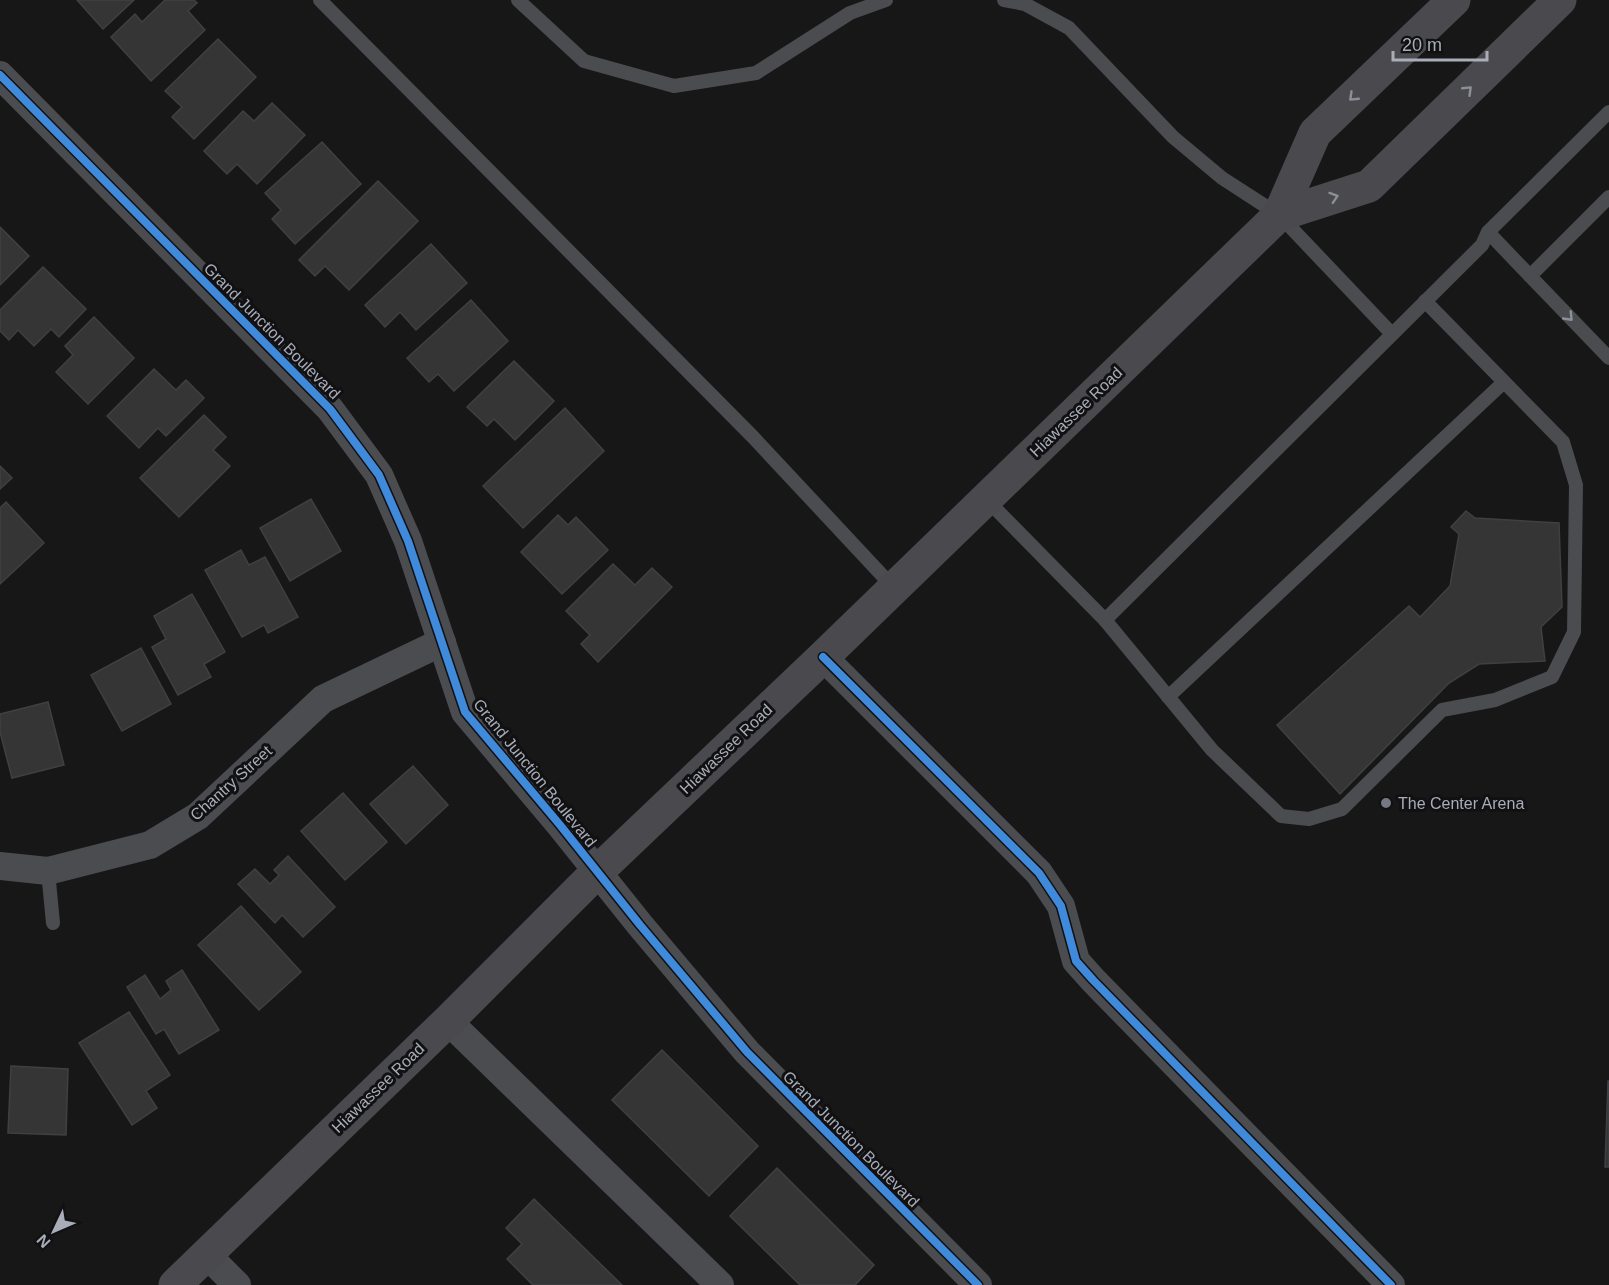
<svg xmlns="http://www.w3.org/2000/svg" width="1609" height="1285" font-family="Arial,sans-serif">
<style>
.building{fill:#353536;stroke:#3f4043;stroke-width:1.5}
.lines{fill:none;stroke-linecap:round;stroke-linejoin:round}
.service{stroke:#4b4c50;stroke-width:14}
.minor{stroke:#4b4c50;stroke-width:28}
.secondary{stroke:#4a4a4e;stroke-width:33}
.cycleway-casing{stroke:#111113;stroke-width:11}
.cycleway{stroke:#408adc;stroke-width:8}
.oneway{stroke:#8c8f98}
.oneway2{stroke:#8c9099}
.poi-dot{fill:#757880;stroke:#111113;stroke-width:2}
.labels{text-anchor:middle;dominant-baseline:central;stroke-width:6;stroke-linejoin:round;paint-order:stroke}
.street-label{font-size:16px;fill:#a8adb8;stroke:#111113}
.poi-label{font-size:16px;fill:#a8adb8;stroke:#111113;text-anchor:start}
</style>
<rect width="100%" height="100%" fill="#171717"/>
<!-- building -->
<g class="building">
<polygon points="77,0 134,0 103,29"/>
<polygon points="165,0 194,0 197,3 188,11 205,30 151,81 111,37 135,14 142,22"/>
<polygon points="218,39 256,77 194,139 172,117 182,107 165,91"/>
<polygon points="272,103 305,135 257,184 237,164 227,174 204,151 243,111 254,121"/>
<polygon points="322,142 361,184 295,244 272,219 281,210 265,193"/>
<polygon points="378,181 418,221 349,290 325,266 315,276 299,260"/>
<polygon points="0,227 29,256 0,285"/>
<polygon points="431,244 467,283 416,330 400,312 385,327 365,305"/>
<polygon points="43,267 86,309 59,337 51,329 34,346 18,330 9,340 0,331 0,310"/>
<polygon points="471,300 508,341 454,391 438,374 429,382 407,358"/>
<polygon points="94,317 134,358 88,404 56,372 73,355 65,346"/>
<polygon points="514,361 554,401 515,440 494,419 487,426 467,407"/>
<polygon points="154,369 176,390 186,380 204,398 166,436 158,428 139,448 107,416"/>
<polygon points="565,408 604,451 523,528 483,486"/>
<polygon points="204,415 226,437 213,450 230,466 179,517 140,478"/>
<polygon points="0,466 12,478 0,489"/>
<polygon points="311,499 341,551 290,581 260,528"/>
<polygon points="6,502 44,543 0,584 0,508"/>
<polygon points="1466,511 1475,518 1559,523 1562,607 1541,627 1545,661 1479,664 1449,683 1340,794 1277,725 1409,606 1420,617 1450,586 1459,534 1451,527"/>
<polygon points="558,515 568,525 576,517 608,550 562,594 521,552"/>
<polygon points="241,550 249,565 265,557 298,617 268,633 264,625 242,637 205,570"/>
<polygon points="613,564 635,585 652,568 672,587 598,662 581,644 590,635 566,611"/>
<polygon points="192,594 225,652 204,664 211,677 178,695 152,647 166,639 154,616"/>
<polygon points="141,648 171,704 122,731 91,675"/>
<polygon points="48,702 64,765 12,778 0,732 0,714"/>
<polygon points="413,766 448,805 406,844 370,804"/>
<polygon points="343,793 387,842 345,880 301,831"/>
<polygon points="288,856 335,907 303,937 282,915 275,923 238,884 255,869 270,884 279,875 274,870"/>
<polygon points="241,906 301,972 259,1010 198,945"/>
<polygon points="182,970 219,1030 179,1054 164,1029 156,1034 127,987 145,975 160,999 171,990 166,981"/>
<polygon points="129,1012 170,1075 146,1091 157,1108 132,1125 79,1043"/>
<polygon points="662,1050 758,1146 709,1196 612,1100"/>
<polygon points="11,1066 68,1069 66,1135 8,1133"/>
<polygon points="1608,1081 1609,1081 1609,1167 1605,1167"/>
<polygon points="777,1168 874,1265 855,1285 800,1285 730,1216"/>
<polygon points="534,1199 622,1285 533,1285 507,1259 522,1244 506,1228"/>
</g>
<g class="lines">
<!-- service -->
<g class="service">
<polyline points="320,0 753,437 894,588"/>
<polyline points="518,0 584,61 674,86 756,73 850,13 886,0"/>
<polyline points="1004,0 1025,4 1069,28 1173,137 1222,178 1279,215 1392,334"/>
<polyline points="1488,232 1530,276 1609,197"/>
<polyline points="1530,276 1609,358"/>
<polyline points="986,499 1105,620 1482,245 1488,232 1609,112"/>
<polyline points="1105,620 1212,750 1281,816 1309,819 1342,809 1442,710 1495,700 1552,677 1574,632 1576,485 1563,442 1425,301"/>
<polyline points="1168,697 1504,382"/>
<polyline points="48,871 53,923"/>
</g>
<!-- minor -->
<g class="minor">
<polyline points="0,75 330,409 379,475 408,541 465,712 560,825 640,925 747,1052 978,1285"/>
<polyline points="823,657 1039,873 1061,906 1076,961 1093,980 1391,1285"/>
<polyline points="0,866 48,871 150,845 198,816 323,699 442,642"/>
<polyline points="448,1021 720,1285"/>
<polyline points="206,1254 237,1285"/>
</g>
<!-- secondary -->
<g class="secondary">
<polyline points="1279,215 1369,186 1560,0"/>
<polyline points="175,1285 448,1021 597,872 823,657 1279,215 1315,133 1454,0"/>
</g>
<defs>
<g id="cycleway">
<polyline points="0,75 330,409 379,475 408,541 465,712 560,825 640,925 747,1052 978,1285"/>
<polyline points="823,657 1039,873 1061,906 1076,961 1093,980 1391,1285"/>
</g>
</defs>
<!-- cycleway casing -->
<use href="#cycleway" class="cycleway-casing"/>
<!-- cycleway -->
<use href="#cycleway" class="cycleway"/>
</g>
<!-- one-way arrows -->
<defs><path id="oneway-chevron" d="M-2-3.5L2.5 0L-2 3.5" fill="none" stroke-width="1.6" stroke-linecap="round" stroke-linejoin="round" transform="scale(1.5)"/></defs>
<g class="oneway">
<use href="#oneway-chevron" transform="translate(1468 90) rotate(-44)"/>
<use href="#oneway-chevron" transform="translate(1353 97) rotate(136)"/>
<use href="#oneway-chevron" transform="translate(1334 197) rotate(-18)"/>
</g>
<use class="oneway2" href="#oneway-chevron" transform="translate(1569 317) rotate(46)"/>
<!-- markers -->
<circle class="poi-dot" cx="1386" cy="803" r="6"/>
<g class="labels">
<!-- street labels -->
<g class="street-label">
<text transform="translate(272 331) rotate(45)">Grand Junction Boulevard</text>
<text transform="translate(1076 412) rotate(-44)">Hiawassee Road</text>
<text transform="translate(726 749) rotate(-44)">Hiawassee Road</text>
<text transform="translate(535 773) rotate(51)">Grand Junction Boulevard</text>
<text transform="translate(231 783) rotate(-42)">Chantry Street</text>
<text transform="translate(378 1088) rotate(-44)">Hiawassee Road</text>
<text transform="translate(851 1139) rotate(45)">Grand Junction Boulevard</text>
</g>
<!-- poi labels -->
<g class="poi-label">
<text x="1398" y="803">The Center Arena</text>
</g>
</g>
<!-- north arrow -->
<g transform="translate(54 1231) rotate(226)" stroke="#111113" stroke-width="4.5" paint-order="stroke">
<path d="M0-4.5L10 22L0 15L-10 22Z" fill="#a8adb8"/>
<text y="-9" font-size="16" font-weight="bold" text-anchor="middle" fill="#a8adb8">N</text>
</g>
<!-- scale -->
<path d="M1393 51v9h94v-9" fill="none" stroke="#a8adb8" stroke-width="3"/>
<text x="1402" y="51" font-size="18" fill="#a8adb8" stroke="#111113" stroke-width="4.5" paint-order="stroke">20 m</text>
</svg>
